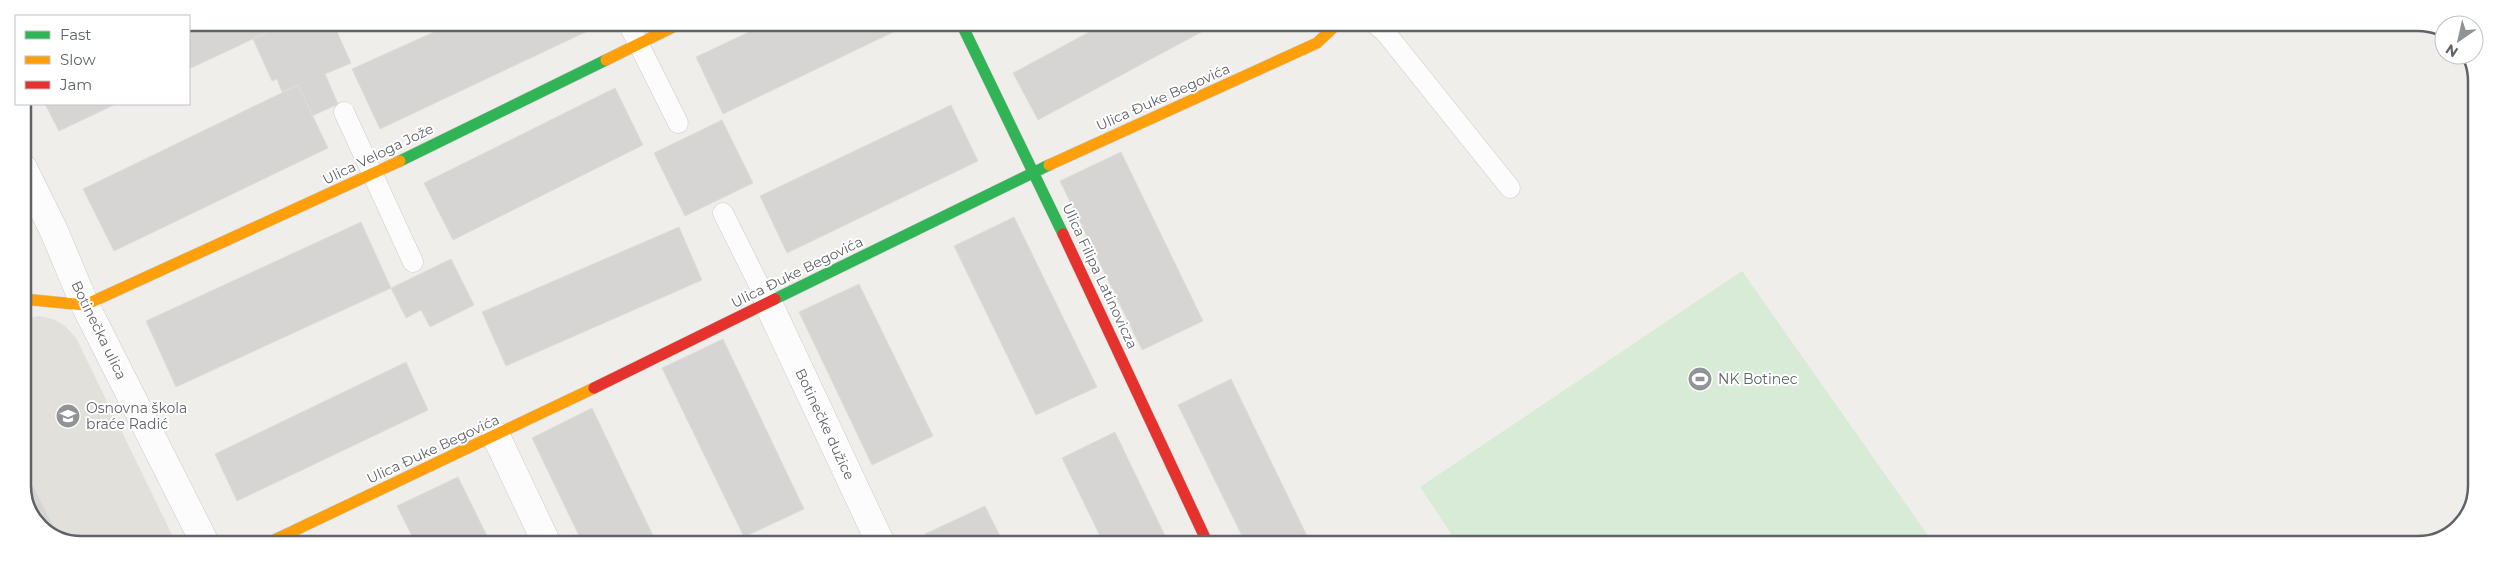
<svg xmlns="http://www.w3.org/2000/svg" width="2499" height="567" font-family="Montserrat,sans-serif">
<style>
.education{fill:#e2e0da}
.green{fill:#d8ebd6}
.building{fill:#d6d5d3;stroke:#deddd9}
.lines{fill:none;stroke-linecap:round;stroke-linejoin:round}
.lane-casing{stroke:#cbcccc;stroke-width:21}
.street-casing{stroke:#cbcccc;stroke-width:29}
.fast-casing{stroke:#cacacb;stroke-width:12}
.slow-casing{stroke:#cacacb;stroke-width:12}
.jam-casing{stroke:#cacacb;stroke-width:12}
.lane{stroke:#fdfcfc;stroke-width:20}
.street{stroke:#fdfcfc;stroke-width:28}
.fast{stroke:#30b455;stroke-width:11}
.slow{stroke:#ff9f0a;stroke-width:11}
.jam{stroke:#e5322d;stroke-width:11}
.labels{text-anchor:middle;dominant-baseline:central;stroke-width:4;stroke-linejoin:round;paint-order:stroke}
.street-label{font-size:14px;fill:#5f6368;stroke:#fff}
.poi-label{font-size:14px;fill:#5f6368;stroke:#fff;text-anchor:start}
.rim{fill:none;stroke:#5f6368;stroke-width:2.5}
</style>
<rect width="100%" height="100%" fill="#efeeea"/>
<!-- education -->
<polygon class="education" points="39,316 53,319 65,326 76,338 176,543 70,543 40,527 23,493 23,319"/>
<!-- green -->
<polygon class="green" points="1742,271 1934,544 1458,544 1420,487"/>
<!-- building -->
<g class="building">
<polygon points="189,23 269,23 272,30 189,69"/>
<polygon points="288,23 333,23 351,63 325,74 338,104 312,116 298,85 282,92 277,79 272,81 253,39"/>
<polygon points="454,23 589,23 592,29 380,129 352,69"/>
<polygon points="768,23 912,23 723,114 696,57"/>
<polygon points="1106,23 1218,23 1038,120 1013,73"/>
<polygon points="298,85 328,148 114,251 83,189"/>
<polygon points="615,88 643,145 453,240 424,183"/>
<polygon points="45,104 116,104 59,131"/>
<polygon points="951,105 978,161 787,253 760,196"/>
<polygon points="722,120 753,183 685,216 654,153"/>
<polygon points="1121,152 1203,321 1142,350 1060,181"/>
<polygon points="1014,217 1097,387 1036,415 954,246"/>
<polygon points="361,222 391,288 176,387 146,321"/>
<polygon points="679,227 702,280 506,366 482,312"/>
<polygon points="451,259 474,305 430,327 421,310 406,318 391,288"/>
<polygon points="859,284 933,436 872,465 799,312"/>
<polygon points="723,339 804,509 744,537 662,368"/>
<polygon points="406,362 428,410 237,501 215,454"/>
<polygon points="1231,379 1311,544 1246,544 1178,405"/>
<polygon points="592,408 657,544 583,544 532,438"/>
<polygon points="1115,432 1169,544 1104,544 1062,458"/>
<polygon points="458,477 491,544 416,544 397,506"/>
<polygon points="33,485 58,536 57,536 40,527 23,493 23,490"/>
<polygon points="985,506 1004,544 929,544 925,534"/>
</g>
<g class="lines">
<defs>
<g id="lane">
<polyline points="628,23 678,123"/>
<polyline points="1374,23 1385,32 1510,188"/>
<polyline points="344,112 413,262"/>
<polyline points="723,213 768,303"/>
</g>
<g id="street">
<polyline points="23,168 54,231 85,305 205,543"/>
<polyline points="768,303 881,544"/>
<polyline points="496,436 547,544"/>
</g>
<g id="fast">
<polyline points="961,23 1063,234"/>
<polyline points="400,161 606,60"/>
<polyline points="775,299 1049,165"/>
</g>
<g id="slow">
<polyline points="606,60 681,23"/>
<polyline points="1049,165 1317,43 1338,23"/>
<polyline points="23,299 85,305 400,161"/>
<polyline points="266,544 594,388"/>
</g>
<g id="jam">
<polyline points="1063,234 1208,544"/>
<polyline points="594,388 775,299"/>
</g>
</defs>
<!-- lane casing -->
<use href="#lane" class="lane-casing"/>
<!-- street casing -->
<use href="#street" class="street-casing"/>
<!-- fast casing -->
<use href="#fast" class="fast-casing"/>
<!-- slow casing -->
<use href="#slow" class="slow-casing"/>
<!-- jam casing -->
<use href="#jam" class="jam-casing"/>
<!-- lane -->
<use href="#lane" class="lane"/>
<!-- street -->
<use href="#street" class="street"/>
<!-- fast -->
<use href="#fast" class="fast"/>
<!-- slow -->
<use href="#slow" class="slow"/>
<!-- jam -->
<use href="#jam" class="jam"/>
</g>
<!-- icons -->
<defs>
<symbol id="stadium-disc" viewBox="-11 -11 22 22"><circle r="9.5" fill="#919496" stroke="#fff"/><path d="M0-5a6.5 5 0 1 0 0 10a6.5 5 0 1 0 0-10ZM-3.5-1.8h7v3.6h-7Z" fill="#fff"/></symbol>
<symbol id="school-disc" viewBox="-11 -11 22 22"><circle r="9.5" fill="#919496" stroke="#fff"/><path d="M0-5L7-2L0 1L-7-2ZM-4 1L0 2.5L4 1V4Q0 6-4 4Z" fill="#fff"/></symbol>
</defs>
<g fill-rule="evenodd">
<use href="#stadium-disc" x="1686" y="365" width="28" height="28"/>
<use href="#school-disc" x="54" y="402" width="28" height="28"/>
</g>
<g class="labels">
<!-- street labels -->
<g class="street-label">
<text transform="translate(1163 97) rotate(-24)">Ulica Đuke Begovića</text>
<text transform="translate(378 154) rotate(-26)">Ulica Veloga Jože</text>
<text transform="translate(797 272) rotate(-26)">Ulica Đuke Begovića</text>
<text transform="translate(1100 276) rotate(65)">Ulica Filipa Latinovicza</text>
<text transform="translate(99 330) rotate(64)">Botinečka ulica</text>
<text transform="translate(825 424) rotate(65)">Botinečke dužice</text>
<text transform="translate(433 449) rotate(-25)">Ulica Đuke Begovića</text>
</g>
<!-- poi labels -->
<g class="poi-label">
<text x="1718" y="379">NK Botinec</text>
<text x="86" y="408">Osnovna škola<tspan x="86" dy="16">braće Radić</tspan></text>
</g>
</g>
<!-- crop -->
<path d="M0 0H2499V567H0ZM81 31H2418A50 50 0 0 1 2468 81V486A50 50 0 0 1 2418 536H81A50 50 0 0 1 31 486V81A50 50 0 0 1 81 31Z" fill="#fff" fill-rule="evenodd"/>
<path class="rim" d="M81 31H2418A50 50 0 0 1 2468 81V486A50 50 0 0 1 2418 536H81A50 50 0 0 1 31 486V81A50 50 0 0 1 81 31Z"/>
<!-- legend -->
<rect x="15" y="15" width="175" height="90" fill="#ffffff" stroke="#bfc1c3"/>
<rect x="25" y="31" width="25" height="8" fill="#30b455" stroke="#bfc1c3"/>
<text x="60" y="40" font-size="15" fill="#5f6368">Fast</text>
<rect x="25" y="56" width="25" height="8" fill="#ff9f0a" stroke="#bfc1c3"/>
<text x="60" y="65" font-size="15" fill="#5f6368">Slow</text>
<rect x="25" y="81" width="25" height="8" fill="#e5322d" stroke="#bfc1c3"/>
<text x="60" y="90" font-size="15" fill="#5f6368">Jam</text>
<!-- north arrow -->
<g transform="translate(2459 40) rotate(214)"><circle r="24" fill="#ffffff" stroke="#bfc1c3"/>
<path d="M0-4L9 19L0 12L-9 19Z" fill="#919496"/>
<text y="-8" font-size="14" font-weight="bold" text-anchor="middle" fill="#5f6368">N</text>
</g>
</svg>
